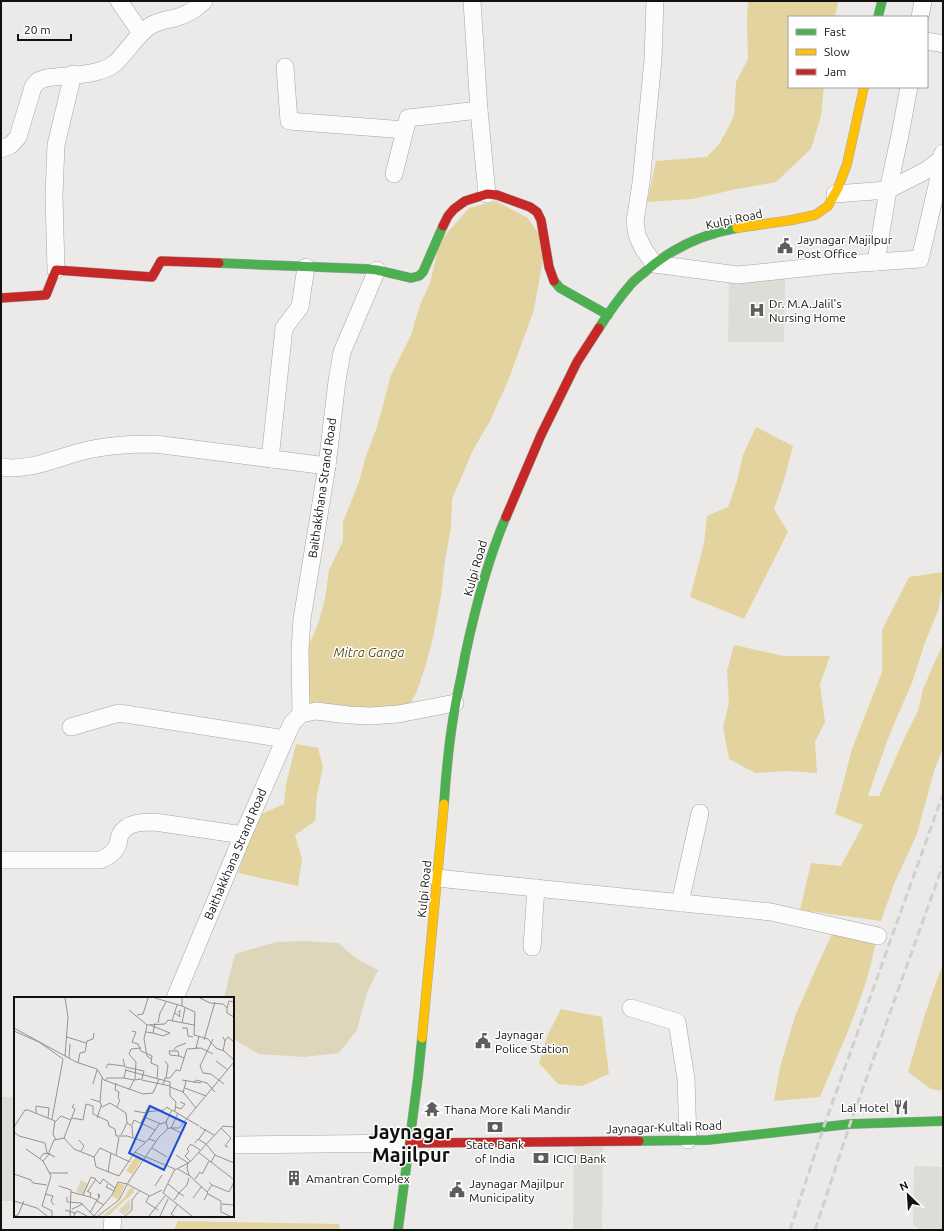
<svg xmlns="http://www.w3.org/2000/svg" width="944" height="1231" font-family="Ubuntu,sans-serif">
<style>
.built{fill:#dedcd6}
.green{fill:#ddd6bb}
.water{fill:#e3d49f}
.lines{fill:none;stroke-linecap:round;stroke-linejoin:round}
.street-casing{stroke:#a5a5a3;stroke-width:18}
.fast-casing{stroke:#a5a5a3;stroke-width:10}
.slow-casing{stroke:#a5a5a3;stroke-width:10}
.jam-casing{stroke:#a5a5a3;stroke-width:10}
.street{stroke:#fcfcfc;stroke-width:17}
.fast{stroke:#4caf50;stroke-width:9}
.slow{stroke:#ffc107;stroke-width:9}
.jam{stroke:#c62828;stroke-width:9}
.rail{stroke:#d0d0cf;stroke-width:3;stroke-dasharray:8 4;stroke-linecap:butt}
.labels{text-anchor:middle;dominant-baseline:central;stroke-width:3;stroke-linejoin:round;paint-order:stroke}
.street-label{font-size:12px;fill:#121110;stroke:#fff}
.poi-label{font-size:12px;fill:#121110;stroke:#fff;text-anchor:start}
.water-label{font-size:13px;font-style:italic;fill:#5e4f17;stroke:#fff}
.town-label{font-size:20px;font-weight:bold;fill:#121110;stroke:#fff}
.inset-road{fill:none;stroke:#949392;stroke-width:1}
.view{fill:#1d4ed8;fill-opacity:0.15;stroke:#1d4ed8;stroke-width:2}
.inset-edge{fill:none;stroke:#121110;stroke-width:2}
</style>
<rect width="100%" height="100%" fill="#ebeae8"/>
<!-- built -->
<g class="built">
<polygon points="729,278 785,279 784,342 728,342"/>
<rect x="1" y="1097" width="14" height="104"/>
<polygon points="574,1147 603,1147 602,1230 573,1230"/>
<polygon points="914,1166 943,1167 943,1230 921,1230 913,1225"/>
</g>
<!-- green -->
<polygon class="green" points="305,941 338,943 357,959 378,970 367,993 357,1030 339,1053 304,1057 259,1054 233,1039 233,998 224,998 235,954 276,942"/>
<!-- water -->
<g class="water">
<polygon points="748,1 838,1 835,17 789,17 789,87 824,87 821,116 811,149 776,182 737,189 693,199 647,202 656,161 707,157 720,143 734,116 736,82 748,59 747,23"/>
<polygon points="496,201 528,218 542,239 543,259 534,310 508,381 490,421 473,450 452,499 451,528 445,560 441,596 434,633 425,668 417,691 408,708 331,711 310,703 304,657 318,624 325,599 329,570 343,541 343,522 359,482 366,456 377,427 391,375 411,335 420,305 430,283 440,241 469,208"/>
<polygon points="756,427 793,446 785,477 774,509 788,532 744,619 690,597 704,543 707,516 728,507 737,481 743,455"/>
<polygon points="943,572 943,582 938,611 924,645 913,680 887,741 868,796 879,796 905,737 918,711 923,689 941,648 943,641 943,748 934,771 917,834 894,884 881,921 800,910 811,863 841,866 863,825 835,814 852,749 882,672 882,630 909,577"/>
<polygon points="734,645 784,656 830,656 820,684 825,722 815,742 817,773 786,771 755,773 729,759 723,727 729,703 727,671"/>
<polygon points="296,744 318,748 323,767 317,795 315,821 295,835 302,859 298,886 238,873 257,816 284,804 286,784"/>
<path d="M833 932 876 941C866 996 841 1046 820 1097L774 1101 780 1067 795 1016 818 964Z"/>
<polygon points="943,963 943,1091 931,1089 908,1072 925,1014"/>
<polygon points="561,1009 602,1017 609,1074 582,1086 558,1084 539,1063 548,1034"/>
<polygon points="178,1221 339,1224 340,1230 174,1230"/>
</g>
<g class="lines">
<defs>
<g id="street">
<polyline points="119,1 141,33"/>
<polyline points="472,1 479,110 487,194"/>
<polyline points="655,1 653,60 641,183 635,222 637,235 643,248 654,264 738,275 832,265 920,259 943,160"/>
<polyline points="920,17 923,1"/>
<polyline points="927,41 943,44"/>
<polyline points="285,67 289,121 405,130"/>
<path d="M1 149 11 145 18 137 33 87 38 81 46 78C65 75 99 76 114 64 127 53 135 36 150 26 158 21 166 20 175 18 187 15 196 9 204 1"/>
<polyline points="394,174 408,118 479,110"/>
<polyline points="835,194 888,190 925,171 940,160 943,153"/>
<polyline points="876,262 888,190 900,135 909,87"/>
<polyline points="56,270 54,196 56,145 73,74"/>
<polyline points="270,459 284,328 300,307 306,267"/>
<path d="M1 467C30 472 60 456 88 450 110 445 132 444 155 444L327 466"/>
<polyline points="301,714 300,650 302,619 327,466 337,381 342,352 377,270"/>
<polyline points="71,727 119,713 285,739"/>
<path d="M1 860H100C108 857 115 853 118 844 119 841 119 837 120 835 126 822 143 822 155 822L243 835"/>
<polyline points="437,878 771,912 878,936"/>
<polyline points="680,903 700,813"/>
<polyline points="532,947 536,888"/>
<polyline points="175,998 243,835 292,723 301,714 316,711 349,715 371,716 398,714 455,703"/>
<polyline points="631,1008 677,1022 686,1079 688,1140"/>
<polyline points="233,1145 410,1143"/>
<polyline points="112,1230 113,1216"/>
</g>
<g id="fast">
<polyline points="878,17 882,1"/>
<polyline points="219,263 367,269 377,270 411,278 419,276 423,272 443,226"/>
<polyline points="554,281 560,288 608,315"/>
<path d="M599 328C609 312 620 297 632 283 636 279 641 275 646 271 672 248 703 234 737 228"/>
<path d="M444 804C446 773 449 743 454 713 457 694 462 675 465 656 475 609 487 561 506 517"/>
<polyline points="639,1141 708,1140 850,1124 943,1121"/>
<polyline points="398,1230 418,1077 422,1038"/>
</g>
<g id="slow">
<polyline points="737,228 792,220 815,215 828,206 838,188 847,164 864,87"/>
<polyline points="422,1038 444,804"/>
</g>
<g id="jam">
<polyline points="443,226 448,216 454,209 465,201 487,194 497,195 530,207 537,212 541,220 549,267 554,281"/>
<polyline points="1,298 46,295 56,270 152,277 161,261 219,263"/>
<polyline points="506,517 541,435 577,362 599,328"/>
<polyline points="410,1143 639,1141"/>
</g>
</defs>
<!-- street casing -->
<use href="#street" class="street-casing"/>
<!-- fast casing -->
<use href="#fast" class="fast-casing"/>
<!-- slow casing -->
<use href="#slow" class="slow-casing"/>
<!-- jam casing -->
<use href="#jam" class="jam-casing"/>
<!-- street -->
<use href="#street" class="street"/>
<!-- fast -->
<use href="#fast" class="fast"/>
<!-- slow -->
<use href="#slow" class="slow"/>
<!-- jam -->
<use href="#jam" class="jam"/>
<!-- rail -->
<g class="rail">
<polyline points="790,1230 824,1126 943,794"/>
<polyline points="815,1230 850,1124 943,865"/>
</g>
</g>
<!-- icons -->
<defs>
<symbol id="civic-bare" viewBox="-9 -9 18 18"><path d="M-.6-6.5H3V-4.5H.6V-3L4-1V1h2V6H-6V1h2V-1L-.6-3ZM-1.2 2.5V6h2.4V2.5Z" fill="#5e5d5c" stroke="#fff" stroke-width="2.5" paint-order="stroke"/></symbol>
<symbol id="hospital-bare" viewBox="-9 -9 18 18"><path d="M-5-5h3v3.5h4V-5h3V5h-3V1.5h-4V5h-3Z" fill="#5e5d5c" stroke="#fff" stroke-width="2.5" paint-order="stroke"/></symbol>
<symbol id="restaurant-bare" viewBox="-9 -9 18 18"><path d="M-5-6h1v4h1v-4h1v4h1v-4h1v5L-1.5 .5V6h-2V.5L-5-1ZM5-6V6H3V1.5H1.5Q1.5-4 5-6Z" fill="#5e5d5c" stroke="#fff" stroke-width="2.5" paint-order="stroke"/></symbol>
<symbol id="temple-bare" viewBox="-9 -9 18 18"><path d="M0-6L5-2H3V0L6.5 2.5H4V6H1.5V3h-3V6H-4V2.5H-6.5L-3 0V-2H-5Z" fill="#5e5d5c" stroke="#fff" stroke-width="2.5" paint-order="stroke"/></symbol>
<symbol id="bank-bare" viewBox="-9 -9 18 18"><path d="M-6-4H6V4H-6ZM0-2.3a2.3 2.3 0 1 0 0 4.6a2.3 2.3 0 1 0 0-4.6Z" fill="#5e5d5c" stroke="#fff" stroke-width="2.5" paint-order="stroke"/></symbol>
<symbol id="building-bare" viewBox="-9 -9 18 18"><path d="M-4-6H4V6H1V3H-1V6H-4ZM-2.5-4.3h1.7v1.8h-1.7ZM.8-4.3h1.7v1.8H.8ZM-2.5-1h1.7V.8h-1.7ZM.8-1h1.7V.8H.8Z" fill="#5e5d5c" stroke="#fff" stroke-width="2.5" paint-order="stroke"/></symbol>
</defs>
<g fill-rule="evenodd">
<use href="#civic-bare" x="774" y="235" width="22" height="22"/>
<use href="#hospital-bare" x="746" y="299" width="22" height="22"/>
<use href="#civic-bare" x="472" y="1030" width="22" height="22"/>
<use href="#restaurant-bare" x="890" y="1096" width="22" height="22"/>
<use href="#temple-bare" x="421" y="1098" width="22" height="22"/>
<use href="#bank-bare" x="484" y="1116" width="22" height="22"/>
<use href="#bank-bare" x="530" y="1147" width="22" height="22"/>
<use href="#building-bare" x="283" y="1167" width="22" height="22"/>
<use href="#civic-bare" x="446" y="1179" width="22" height="22"/>
</g>
<g class="labels">
<!-- street labels -->
<g class="street-label">
<text transform="translate(734 219) rotate(-12)">Kulpi Road</text>
<text transform="translate(322 488) rotate(-82)">Baithakkhana Strand Road</text>
<text transform="translate(475 568) rotate(-74)">Kulpi Road</text>
<text transform="translate(235 854) rotate(-67)">Baithakkhana Strand Road</text>
<text transform="translate(424 889) rotate(-84)">Kulpi Road</text>
<text transform="translate(664 1127) rotate(-2)">Jaynagar-Kultali Road</text>
</g>
<!-- poi labels -->
<g class="poi-label">
<text x="797" y="239">Jaynagar Majilpur<tspan x="797" dy="14">Post Office</tspan></text>
<text x="769" y="303">Dr. M.A.Jalil's<tspan x="769" dy="14">Nursing Home</tspan></text>
<text x="495" y="1034">Jaynagar<tspan x="495" dy="14">Police Station</tspan></text>
<text x="889" y="1107" text-anchor="end">Lal Hotel</text>
<text x="444" y="1109">Thana More Kali Mandir</text>
<text x="495" y="1144" text-anchor="middle">State Bank<tspan x="495" dy="14">of India</tspan></text>
<text x="553" y="1158">ICICI Bank</text>
<text x="306" y="1178">Amantran Complex</text>
<text x="469" y="1183">Jaynagar Majilpur<tspan x="469" dy="14">Municipality</tspan></text>
</g>
<!-- water labels -->
<g class="water-label">
<text x="369" y="652">Mitra Ganga</text>
</g>
<!-- town labels -->
<g class="town-label">
<text x="411" y="1131">Jaynagar<tspan x="411" dy="23">Majilpur</tspan></text>
</g>
</g>
<!-- overview -->
<g transform="translate(14 997)">
<rect width="220" height="220" fill="#ebeae8"/>
<path d="M67 183 74 187 69 198 62 194ZM115 203 117 211 110 218 104 214Z" fill="#ddd6bb"/>
<path d="M122 159 128 162 118 177 112 174ZM104 186 111 188 104 203 98 199ZM116 191 120 192 119 196 95 218 89 219 110 201Z" fill="#e3d49f"/>
<path class="inset-road" d="M141 1 168 9M168 1V9L181 15 180 38 194 42 202 51 210 54 220 63M186 1 196 6 209 7 213 11V16L220 20M213 11 215 4 220 5M115 13 133 28 151 27 154 23 180 28M161 16 166 20 165 14H167M123 18 129 17 134 1M158 24 163 8M144 26 146 16 152 5M168 26 171 11M133 28 130 42 133 59 137 62M136 28 156 36 149 39 139 36M0 31 62 65 83 72 90 83 129 97 139 96 145 82M168 31H173L174 39 179 40M0 34 25 45 49 62 38 122M118 34 122 35 118 45 124 47 127 54 138 59 137 66 144 69 143 81M132 35 139 36 141 26M53 40 72 46M209 40 211 44 209 54M199 42 186 69 189 76 197 77 210 87M190 43 201 5M211 44 214 40 220 45M184 51H182L185 39M160 53 162 50 172 46M51 59 54 20 51 1M165 59 156 58 155 54H164L165 59 170 61M55 61 56 47M109 62 111 70 130 74 128 82 120 83 115 93M151 64 154 68 152 81M202 64 214 73M64 66 66 56 71 55 73 44 79 42 80 36M92 71 94 67 110 69M112 72 110 81 120 83M111 73 156 85V99L162 105 161 114M121 83 122 65 115 57 117 52 127 51M128 83 156 89M168 83 187 86M91 84 93 81H110M102 86 101 93 105 95 104 101 106 103 103 110M180 86 182 83 193 86 201 95M79 87 83 73M149 88 151 81H156L162 73 166 74 173 52 187 51 199 57M156 90 169 95 182 111M171 91 192 99M169 96 172 84M77 102 86 105 88 110 96 106 112 116 113 126 118 129 119 141M86 105 88 81M135 108 127 126 141 133M162 110 167 112 171 107 166 105M120 114 132 116M132 115 150 113 153 110 157 113M22 116V109L35 111 34 121M164 116 157 131 167 136 170 132M130 120 147 127 152 125 154 132M58 121 69 123 72 107 79 109V117L94 124 95 129 101 132 102 139H113L131 145M83 121 87 109M41 125 47 119 57 123M152 125 158 113 185 129M118 128 120 123 128 127M0 130 11 113H14L41 124 39 137 42 143M186 130 200 138M207 131 217 141 211 149 214 150M0 135 5 139 31 146 33 156 41 160M107 138 113 126M50 141 61 112 58 110 60 107M135 142 146 126M185 142 192 132M65 143 70 149 67 154M181 146 184 142 192 147 201 158 197 165 219 182M138 151 153 160M12 152 29 164 37 179 28 209 38 214V219M35 155 40 143 50 141 60 152 80 160 82 170 105 179 121 155 131 160M121 155 135 142 141 144M184 155 197 165M102 158 105 140M162 158 174 166 173 171 175 178 194 196 190 203M201 158 220 166M80 160 86 151 116 165M132 160 161 172 149 196 178 219M26 161 29 157 36 156 29 164M176 164 171 159 175 154 173 152 177 147 186 153M164 172 176 179M161 173 176 165 209 129 220 130M94 175 97 156M36 176H54M0 177 17 183 19 186 33 188M181 182 186 175 188 177 195 164M82 183 86 187 89 182 101 191M94 187 92 190 100 194M154 187 165 196 160 203M198 188 215 195 220 185M45 189 57 193 56 219M141 189 148 178M73 194 77 196 76 200 83 203 76 216M57 195 76 200M193 195 198 188 195 185M31 197 39 199 37 204 40 208M194 197 207 204V215L216 219M69 198 77 180 82 182 74 194M135 199 132 205 144 213M170 199 165 196 173 188 175 181M53 200V205L67 206 80 219M85 201 84 197 86 198 83 204 90 208M179 201 188 189M0 204 23 211 33 219M208 207 220 208M58 212 69 207M51 213 61 216 60 219M61 217 63 214 73 219M0 219 4 218 10 204M80 219 98 198 104 185 113 187 136 199 148 193M84 219 105 203 115 184 145 140 155 131H165L220 65M111 219 118 213V203L126 193M135 219 151 199M146 219 154 202M160 219 157 217 163 208"/>
<path class="view" d="M136 109 172 126 150 173 115 156Z"/>
<rect width="220" height="220" class="inset-edge"/>
</g>
<!-- border -->
<rect width="944" height="1231" fill="none" stroke="#121110" stroke-width="4"/>
<!-- legend -->
<rect x="788" y="16" width="140" height="72" fill="#ffffff" stroke="#a0a09f"/>
<rect x="796" y="29" width="20" height="6" fill="#4caf50" stroke="#a0a09f"/>
<text x="824" y="36" font-size="12" fill="#121110">Fast</text>
<rect x="796" y="49" width="20" height="6" fill="#ffc107" stroke="#a0a09f"/>
<text x="824" y="56" font-size="12" fill="#121110">Slow</text>
<rect x="796" y="69" width="20" height="6" fill="#c62828" stroke="#a0a09f"/>
<text x="824" y="76" font-size="12" fill="#121110">Jam</text>
<!-- north arrow -->
<g transform="translate(908 1195) rotate(335)" stroke="#ffffff" stroke-width="3" paint-order="stroke">
<path d="M0-3L7 15L0 10L-7 15Z" fill="#121110"/>
<text y="-6" font-size="11" font-weight="bold" text-anchor="middle" fill="#121110">N</text>
</g>
<!-- scale -->
<path d="M18 34v6h53v-6" fill="none" stroke="#121110" stroke-width="2"/>
<text x="24" y="34" font-size="12" fill="#121110" stroke="#ffffff" stroke-width="3" paint-order="stroke">20 m</text>
</svg>
